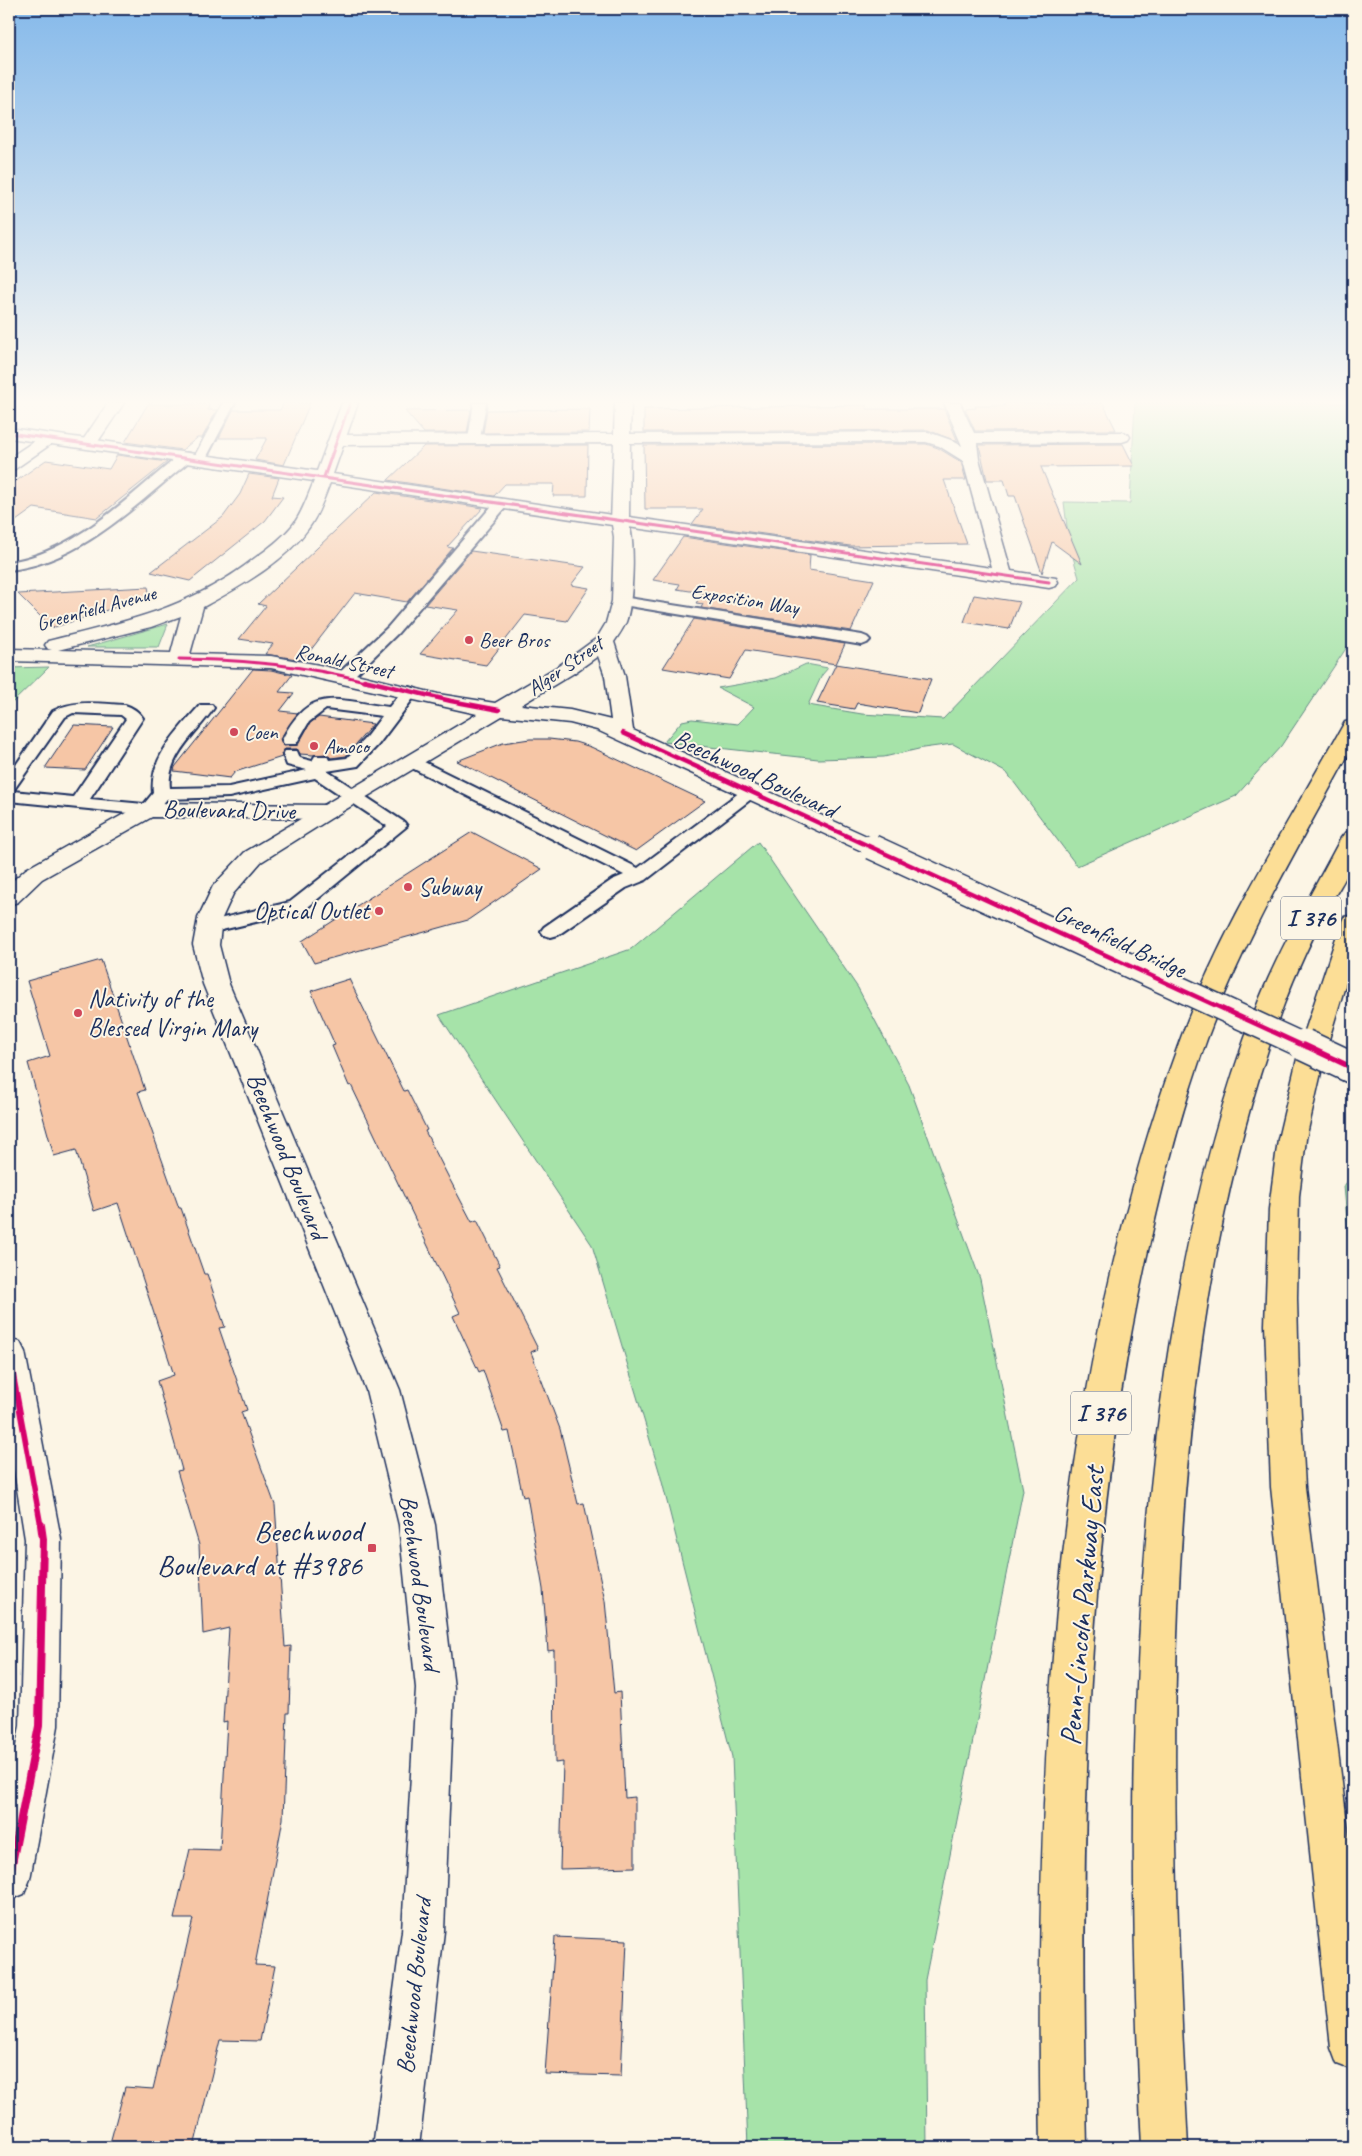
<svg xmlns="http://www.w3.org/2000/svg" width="1362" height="2156" font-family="Caveat,sans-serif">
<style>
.green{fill:#a6e3a9;stroke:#608984}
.building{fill:#f6c6a6;stroke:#1b2f5e}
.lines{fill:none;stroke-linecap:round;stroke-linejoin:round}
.lane-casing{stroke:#1b2f5e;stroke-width:4}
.street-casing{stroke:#1b2f5e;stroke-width:3}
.secondary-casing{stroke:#1b2f5e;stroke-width:3}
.highway-casing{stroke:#1b2f5e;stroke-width:3}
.lane{fill:#fcf5e5;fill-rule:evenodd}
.street{fill:#fcf5e5;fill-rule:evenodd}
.secondary{fill:#fcf5e5;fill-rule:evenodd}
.highway{fill:#fcde96;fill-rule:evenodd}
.secondary-bridge-far1-casing{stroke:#1b2f5e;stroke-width:27;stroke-linecap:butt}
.secondary-bridge-casing{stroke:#1b2f5e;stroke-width:34;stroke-linecap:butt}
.secondary-bridge-far1{stroke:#fcf5e5;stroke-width:24}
.secondary-bridge{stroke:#fcf5e5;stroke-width:31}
.cycleway-far3-casing{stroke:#fcf5e5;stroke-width:5}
.cycleway-far2-casing{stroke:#fcf5e5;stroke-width:7}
.cycleway-far1-casing{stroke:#fcf5e5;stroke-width:9}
.cycleway-casing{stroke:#fcf5e5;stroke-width:11}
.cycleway-far3{stroke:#d6006c;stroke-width:3}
.cycleway-far2{stroke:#d6006c;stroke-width:4.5}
.cycleway-far1{stroke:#d6006c;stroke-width:5.5}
.cycleway{stroke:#d6006c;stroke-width:8}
.poi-dot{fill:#d1495b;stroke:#fcf5e5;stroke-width:2}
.labels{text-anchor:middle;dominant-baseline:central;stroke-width:4;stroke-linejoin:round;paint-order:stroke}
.far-street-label{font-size:21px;fill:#1b2f5e;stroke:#fcf5e5}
.far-poi-label{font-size:21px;fill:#1b2f5e;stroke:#fcf5e5;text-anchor:start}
.shield{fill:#fcf5e5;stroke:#5e6a86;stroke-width:1}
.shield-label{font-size:24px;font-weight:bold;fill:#1b2f5e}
.street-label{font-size:25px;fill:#1b2f5e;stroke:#fcf5e5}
.poi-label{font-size:25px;fill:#1b2f5e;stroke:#fcf5e5;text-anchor:start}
.near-poi-label{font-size:30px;fill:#1b2f5e;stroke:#fcf5e5;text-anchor:end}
.near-street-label{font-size:30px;fill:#1b2f5e;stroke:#fcf5e5}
</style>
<rect width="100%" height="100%" fill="#fcf5e5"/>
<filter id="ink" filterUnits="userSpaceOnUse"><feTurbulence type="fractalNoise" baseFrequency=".02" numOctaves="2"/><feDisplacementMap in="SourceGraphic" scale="10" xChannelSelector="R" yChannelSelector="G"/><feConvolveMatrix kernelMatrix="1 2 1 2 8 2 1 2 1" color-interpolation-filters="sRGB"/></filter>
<g filter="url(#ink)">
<!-- green -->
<g class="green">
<polygon points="1135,403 1353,403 1353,638 1281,746 1236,796 1077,866 1007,773 953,744 923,748 884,757 818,759 664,742 682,721 692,719 738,724 754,707 718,688 776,678 806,664 828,668 822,675 808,705 862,714 943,719 1079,578 1069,543 1064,502 1130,503"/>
<polygon points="168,624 159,647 87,647"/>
<polygon points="49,667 9,706 9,668"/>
<polygon points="758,842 858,988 909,1085 980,1279 1023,1490 925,1980 927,2147 748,2147 732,1757 660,1474 592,1245 439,1015 631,949"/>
<polygon points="1353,1174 1353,1288 1344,1186"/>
</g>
<!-- building -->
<g class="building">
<polygon points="284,403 310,403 284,465 255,460 267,438 219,438 233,410 280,410"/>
<polygon points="1004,403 1103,403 1116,430 975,431 965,409 976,408 975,406 1005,406"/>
<polygon points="148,404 209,404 208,410 217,410 202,438 197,438 182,450 125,442"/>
<polygon points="866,405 867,409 944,409 958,442 928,430 644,432 644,409"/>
<polygon points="590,409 589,432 483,433 487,410"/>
<polygon points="471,410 467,433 424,433 405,411"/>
<polygon points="926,444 938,448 961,462 966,480 944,480 967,544 850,546 692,524 703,509 645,509 644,445"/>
<polygon points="1123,444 1134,466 1041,467 1082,564 1052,542 1042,573 1015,496 1009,496 1004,480 987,480 979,445"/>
<polygon points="588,445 587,496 553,496 554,484 505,484 494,496 388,480 424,446"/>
<polygon points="117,455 167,462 97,518 34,508 9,526 9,486 46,460 109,469"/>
<polygon points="249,474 279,478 272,496 283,497 265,521 190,581 151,572 223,517 240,494"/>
<polygon points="376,492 483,508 447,547 453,548 407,602 355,593 303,660 265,654 273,644 239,639 266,606 258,604"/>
<polygon points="683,537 810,555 809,570 874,580 851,631 701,608 703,604 696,603 703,593 677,589 680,584 653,580"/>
<polygon points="471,551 585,567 571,585 589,588 567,621 525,615 486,665 420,654 458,610 425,605"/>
<polygon points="148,587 150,596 52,628 18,594"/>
<polygon points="974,595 1020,602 1009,629 964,622"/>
<polygon points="694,619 845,644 836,664 931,679 918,713 857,703 854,709 817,703 836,664 746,650 729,679 663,668"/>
<polygon points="253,669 271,670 292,675 279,692 294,693 280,711 298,713 280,739 284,746 298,745 310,723 319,717 373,724 346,756 331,758 327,754 313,755 300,754 297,749 285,749 281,754 282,757 235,772 230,778 174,771 175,767"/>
<polygon points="74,725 113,727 85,770 45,768"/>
<polygon points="549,739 575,742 591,747 705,801 636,851 457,761 503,743 530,739"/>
<polygon points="472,832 542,869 468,920 314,963 302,941"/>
<polygon points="101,960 145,1090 138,1092 179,1208 181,1208 204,1274 207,1274 225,1327 219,1328 247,1410 241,1412 275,1505 285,1647 291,1646 289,1713 287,1713 283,1819 255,1965 275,1966 260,2041 220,2040 194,2147 109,2147 125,2087 153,2089 193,1919 174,1919 190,1849 220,1850 227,1721 223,1722 229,1628 203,1634 199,1545 177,1471 182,1470 157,1381 174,1375 118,1203 94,1211 76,1150 54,1156 28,1063 50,1056 27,981"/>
<polygon points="349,979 404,1091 407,1090 427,1130 425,1131 450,1180 472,1222 477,1220 500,1266 497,1267 538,1349 531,1352 560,1429 578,1504 584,1503 605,1601 614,1693 620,1692 625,1798 635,1797 635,1867 560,1869 563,1762 555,1763 554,1650 548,1651 543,1589 527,1496 523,1497 509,1431 504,1432 483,1370 479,1372 453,1316 460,1313 351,1085 349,1086 332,1046 335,1045 311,991"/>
<polygon points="555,1937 627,1940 621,2076 545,2074"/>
</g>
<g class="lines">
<defs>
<g id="lane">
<polygon points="223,403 235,403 204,462 194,462 193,459"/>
<polygon points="474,403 486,403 480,439 474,443 468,439"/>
<path d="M186 453 191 454 192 457 191 460C136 504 82 562 9 570V562C76 552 130 495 181 454Z"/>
<polygon points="501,500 508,504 506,507 398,633 351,679 339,679 337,676 339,673 388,627 496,501"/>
<polygon points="622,597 862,635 867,637 870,640 867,643 862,645 617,604 615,601 617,598"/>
<path d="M410 687 416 689 418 692 378 745 358 766 327 771 404 822 407 826 303 911 209 933 202 931 199 927 202 923 290 902 387 826 315 778 229 797 167 799 154 814 148 815 9 801V775L53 711C75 699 101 704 125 705 132 707 139 712 143 718L90 799 144 804 153 793C149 757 179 730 200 705H212L214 708C198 732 166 756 170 788L229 787 307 770 287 765 283 755 285 751H297L300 758 312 761 315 756H327L329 760 347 758 366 737 382 716 326 709 309 722 296 744H284L282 740C310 684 337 701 389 707L404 689ZM73 713 121 715 126 719 73 797 13 791 65 717Z"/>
<polygon points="412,756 638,868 744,789 750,788 756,789 759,793 646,880 626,888 558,935 551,937 544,935 541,931 544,927 612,880 624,875 406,765 404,761 406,757"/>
</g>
<g id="street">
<polygon points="108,403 124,403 95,446 83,446 81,443"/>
<path d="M615 403H631L630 434 928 432 951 440 962 446 944 403H960L974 433 1122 432 1128 434 1130 437 1128 440 1122 442 977 443 979 459 1011 571 1056 578 1058 582 1056 586 1049 588 614 525 611 521 614 443 337 445 331 443 329 440 331 437 337 435 614 434ZM926 442 939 446 963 461 992 568 629 517 630 443Z"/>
<polygon points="48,434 54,436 56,439 54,442 15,469 9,470 9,458 42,436"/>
<polygon points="148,803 325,805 333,807 336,812 333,817 325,819 152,817 42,879 18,902 9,905 9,884 26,869 140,805"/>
<polygon points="9,1339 20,1342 25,1352 61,1539 58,1726 30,1879 24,1894 9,1900 9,1779 20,1726 25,1539 9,1439"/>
</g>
<path id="secondary" d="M342 403H358L333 474 626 517C637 533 633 604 626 622 623 629 618 636 614 642L625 676 633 730 880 842 884 847 880 852 872 854 864 852 597 730 570 723 502 716 333 817 261 862 233 894 222 918 219 945 229 984 400 1390 435 1525 454 1688 444 1931 419 2147H373L402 1931 416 1688 399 1525 366 1390 203 984 193 945 198 918 213 886 245 852 477 714 271 668 9 661V649L52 650 48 649 45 645 48 641C124 622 192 608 255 558 268 549 282 538 292 526 302 514 308 495 314 481L9 438V428L317 471ZM330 483 612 525 614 537 612 601 606 623 597 638 560 665 495 703 438 694 319 665 271 656 190 654 203 607C240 586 283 564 308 529 318 516 324 498 330 483ZM181 616 171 653 58 650 151 627ZM598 656 605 676 611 720 570 710 521 705 574 673Z"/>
<g id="highway">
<path d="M1353 721V746C1301 842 1245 936 1207 1039 1183 1105 1165 1174 1150 1242 1082 1539 1080 1844 1087 2147H1041C1034 1779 1051 1392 1179 1043 1219 931 1284 830 1342 727L1345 722Z"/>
<path d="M1353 831C1353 839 1355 850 1353 858 1351 872 1336 893 1329 906 1312 938 1297 970 1284 1004 1255 1082 1234 1163 1218 1245 1161 1542 1172 1846 1188 2147H1142C1129 1890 1128 1628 1165 1373 1184 1246 1212 1120 1259 1000 1282 944 1313 891 1341 838L1345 833Z"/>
<polygon points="1353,915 1353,959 1327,1046 1306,1139 1299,1196 1297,1298 1299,1379 1305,1487 1353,1871 1353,2070 1337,2064 1331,2048 1271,1487 1265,1325 1269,1209 1278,1139 1300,1046 1341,923 1344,917"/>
</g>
</defs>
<!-- lane casing -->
<use href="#lane" class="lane-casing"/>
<!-- street casing -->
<use href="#street" class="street-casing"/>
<!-- secondary casing -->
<use href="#secondary" class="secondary-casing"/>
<!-- highway casing -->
<use href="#highway" class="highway-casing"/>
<!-- lane -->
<use href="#lane" class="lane"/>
<!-- street -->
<use href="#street" class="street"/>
<!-- secondary -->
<use href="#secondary" class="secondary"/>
<!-- highway -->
<use href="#highway" class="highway"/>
<defs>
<polyline id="secondary-bridge-far1" points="872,847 1306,1047"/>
<polyline id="secondary-bridge" points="1304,1045 1353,1068"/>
</defs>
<!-- secondary-bridge-far1 casing -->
<use href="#secondary-bridge-far1" class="secondary-bridge-far1-casing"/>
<!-- secondary-bridge casing -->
<use href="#secondary-bridge" class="secondary-bridge-casing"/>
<!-- secondary-bridge-far1 -->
<use href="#secondary-bridge-far1" class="secondary-bridge-far1"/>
<!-- secondary-bridge -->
<use href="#secondary-bridge" class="secondary-bridge"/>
<defs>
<g id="cycleway-far3">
<polyline points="9,433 1049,582"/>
<polyline points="324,477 350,403"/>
<path d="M179 659C248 660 303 665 369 682"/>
</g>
<g id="cycleway-far2">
<polyline points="364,680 451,701 499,710"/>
<polyline points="623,733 1306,1047"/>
</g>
<g id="cycleway-far1">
<polyline points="1304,1045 1353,1068"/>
<polyline points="9,1352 41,1526"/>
</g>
<polyline id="cycleway" points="9,1879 39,1726 43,1539 41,1525"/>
</defs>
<!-- cycleway-far3 casing -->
<use href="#cycleway-far3" class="cycleway-far3-casing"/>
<!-- cycleway-far2 casing -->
<use href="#cycleway-far2" class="cycleway-far2-casing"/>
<!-- cycleway-far1 casing -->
<use href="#cycleway-far1" class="cycleway-far1-casing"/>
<!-- cycleway casing -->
<use href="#cycleway" class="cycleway-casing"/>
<!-- cycleway-far3 -->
<use href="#cycleway-far3" class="cycleway-far3"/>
<!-- cycleway-far2 -->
<use href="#cycleway-far2" class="cycleway-far2"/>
<!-- cycleway-far1 -->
<use href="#cycleway-far1" class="cycleway-far1"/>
<!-- cycleway -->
<use href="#cycleway" class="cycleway"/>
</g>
</g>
<!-- sky -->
<linearGradient id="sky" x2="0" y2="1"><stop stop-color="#85b9ea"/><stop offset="0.57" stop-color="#fefaf3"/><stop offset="1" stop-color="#fefaf3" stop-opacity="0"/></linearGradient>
<rect width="1362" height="705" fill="url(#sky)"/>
<!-- markers -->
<g class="poi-dot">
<circle cx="469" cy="640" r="5"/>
<circle cx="234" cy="732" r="5"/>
<circle cx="314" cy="746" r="5"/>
<circle cx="408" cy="887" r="5"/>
<circle cx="379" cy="911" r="5"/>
<circle cx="78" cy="1013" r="5"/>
<rect x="367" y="1543" width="10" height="10" rx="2.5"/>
</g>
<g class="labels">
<!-- far-street labels -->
<g class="far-street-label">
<text transform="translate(745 599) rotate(9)">Exposition Way</text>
<text transform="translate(96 608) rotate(-15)">Greenfield Avenue</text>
<text transform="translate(344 661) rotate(12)">Ronald Street</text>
<text transform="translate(565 666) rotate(-35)">Alger Street</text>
</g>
<!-- far-poi labels -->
<g class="far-poi-label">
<text x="479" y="640">Beer Bros</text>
<text x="244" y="732">Coen</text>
<text x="324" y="746">Amoco</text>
</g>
<!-- shield labels -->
<g class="shield">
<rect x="1281" y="896.5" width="60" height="43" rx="4"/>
<rect x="1071" y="1391.5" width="60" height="43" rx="4"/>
</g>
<g class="shield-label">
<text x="1311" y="918">I 376</text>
<text x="1101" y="1413">I 376</text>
</g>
<!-- street labels -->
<g class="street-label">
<text transform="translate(755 774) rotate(25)">Beechwood Boulevard</text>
<text transform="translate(229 810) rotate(1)">Boulevard Drive</text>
<text transform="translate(1120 941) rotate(25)">Greenfield Bridge</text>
<text transform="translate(287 1156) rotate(68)">Beechwood Boulevard</text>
<text transform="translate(420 1583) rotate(82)">Beechwood Boulevard</text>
<text transform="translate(414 1986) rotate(-84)">Beechwood Boulevard</text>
</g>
<!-- poi labels -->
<g class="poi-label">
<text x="418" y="887">Subway</text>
<text x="369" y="911" text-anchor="end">Optical Outlet</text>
<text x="88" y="999">Nativity of the<tspan x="88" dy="29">Blessed Virgin Mary</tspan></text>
</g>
<!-- near-poi labels -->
<g class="near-poi-label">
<text x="362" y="1531">Beechwood<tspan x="362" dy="34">Boulevard at #3986</tspan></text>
</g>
<!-- near-street labels -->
<g class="near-street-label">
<text transform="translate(1082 1606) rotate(-85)">Penn-Lincoln Parkway East</text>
</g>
</g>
<!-- margin -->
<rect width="1362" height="2156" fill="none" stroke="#fcf5e5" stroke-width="30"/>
<rect x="15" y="15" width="1332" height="2126" fill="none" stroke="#1b2f5e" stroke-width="2" filter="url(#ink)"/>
</svg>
